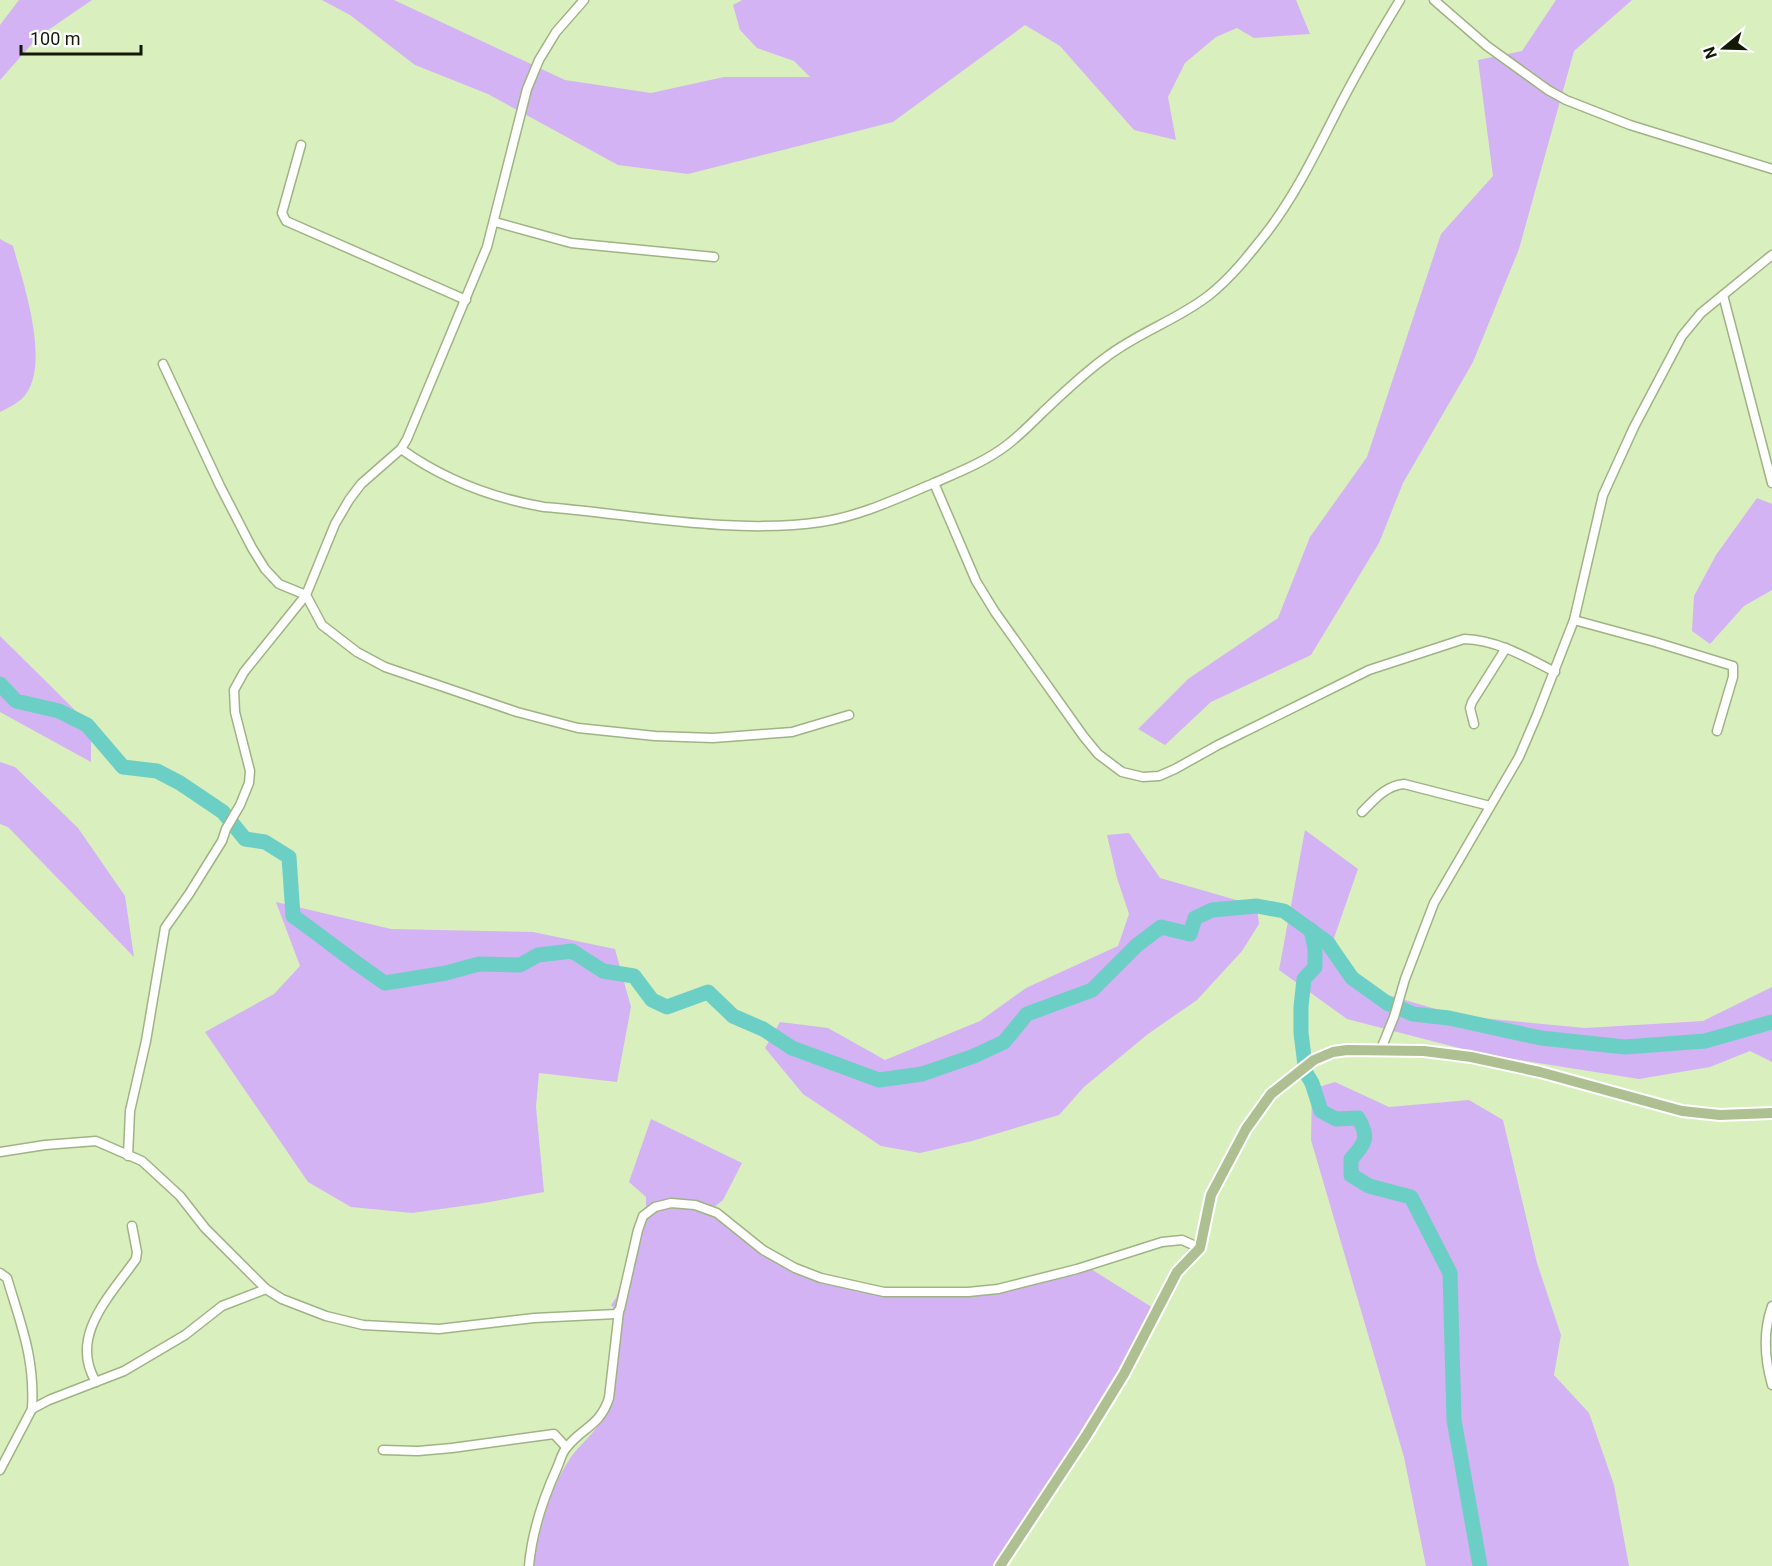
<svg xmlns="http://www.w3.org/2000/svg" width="1772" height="1566" font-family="Roboto,sans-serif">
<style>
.green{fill:#d3b3f3}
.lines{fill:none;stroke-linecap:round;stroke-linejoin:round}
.river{stroke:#6ccfc5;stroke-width:15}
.minor-casing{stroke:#9fb384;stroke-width:11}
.major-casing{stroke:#fff;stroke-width:14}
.minor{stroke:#fff;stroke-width:8}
.major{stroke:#aec092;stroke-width:10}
</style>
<rect width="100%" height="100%" fill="#daefbe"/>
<!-- green -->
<g class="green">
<polygon points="19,0 92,0 38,37 0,80 0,25"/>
<polygon points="322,0 394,0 565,80 651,93 724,77 810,77 794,61 757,48 740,30 733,5 742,0 1296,0 1310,34 1254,38 1237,28 1216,37 1185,63 1168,97 1176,140 1134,130 1060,46 1025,25 893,122 688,174 618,165 488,94 415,65 350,15"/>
<polygon points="1556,0 1632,0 1574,51 1519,249 1473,362 1403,483 1379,543 1311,655 1211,702 1165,745 1138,729 1188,679 1278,618 1310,537 1367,457 1441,234 1493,176 1478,60 1522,51"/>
<path d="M0 239 13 246C23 282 50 361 26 394 19 403 10 407 0 412Z"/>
<polygon points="1757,498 1772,504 1772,590 1744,606 1710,644 1692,631 1694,596 1716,555"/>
<polygon points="0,636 91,726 91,762 0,712"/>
<polygon points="0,762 15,767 78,828 125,896 134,957 8,827 0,824"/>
<polygon points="1305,830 1358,869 1334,938 1360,987 1460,1016 1585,1028 1703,1021 1772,987 1772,1062 1750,1051 1710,1067 1639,1079 1482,1054 1347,1019 1279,970"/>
<polygon points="1129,833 1160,878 1257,906 1259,924 1242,951 1197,1000 1148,1034 1084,1087 1059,1115 972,1141 920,1153 881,1146 803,1094 765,1048 780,1022 828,1028 885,1060 980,1021 1026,988 1118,946 1129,914 1117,878 1107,835"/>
<polygon points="276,902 391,929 533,932 615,949 631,1007 617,1082 539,1073 536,1107 544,1192 484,1203 412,1213 351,1207 308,1182 205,1032 274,994 300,966"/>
<polygon points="1335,1082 1389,1107 1469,1100 1503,1120 1537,1263 1561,1335 1554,1375 1589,1413 1614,1485 1629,1566 1426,1566 1404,1457 1311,1140 1312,1089"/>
<path d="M651 1119 742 1163 723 1200 708 1212 779 1263 874 1289 988 1288 1083 1264 1158 1311 1133 1370 1096 1430 1006 1566H533C540 1529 549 1489 571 1457 580 1444 597 1432 602 1417 612 1387 612 1343 616 1311L611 1305 616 1298 625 1271 636 1222 646 1210V1197L629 1182Z"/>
</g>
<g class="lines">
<!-- river -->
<g class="river">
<path d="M0 684 16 701 59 711 87 725 123 767 157 771 180 783 223 812 245 839 265 842 289 857 293 916C324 938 353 962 385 983L446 973 479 964 520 965 538 955 572 951 603 971 634 976 652 1000 667 1007 708 992 733 1016 763 1029 792 1048 879 1080 922 1074 974 1056 1004 1042 1027 1014 1092 990 1137 945 1161 927 1190 934 1195 918 1212 910 1257 906 1284 911 1327 942 1352 978 1387 1003 1413 1014 1449 1018 1541 1038 1625 1047 1705 1041 1772 1022"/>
<path d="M1311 930 1315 948V967L1304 979 1301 1007V1033L1306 1073 1312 1083 1321 1111 1336 1119 1358 1118C1370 1138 1365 1143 1351 1159V1175L1369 1186 1411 1197 1450 1273 1454 1420 1480 1566"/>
</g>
<defs>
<g id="minor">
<polyline points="1434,0 1487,46 1548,90 1566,100 1630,125 1772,169"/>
<polyline points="301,145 282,213 286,221 466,300"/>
<polyline points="495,222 571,243 714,257"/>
<polyline points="1723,295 1772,483"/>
<polyline points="163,364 220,486 252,548 265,569 279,584 306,595 322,625 357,652 385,667 517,712 578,728 655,736 713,738 792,732 849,715"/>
<path d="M401 449C443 479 492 498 544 507 633 514 732 535 821 522 861 516 898 498 934 483 959 472 985 462 1007 445 1020 435 1032 423 1043 412 1063 393 1083 374 1105 358 1137 333 1177 320 1208 296 1231 278 1249 255 1267 232 1296 194 1316 152 1338 109 1357 72 1378 36 1400 0"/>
<path d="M934 483 976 581 995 612 1084 737 1098 754 1122 772 1143 777 1159 776 1175 769 1218 745 1369 670 1464 639C1497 640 1526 657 1555 672"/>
<polyline points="1574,620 1655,642 1733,666 1733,677 1717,731"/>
<polyline points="1474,724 1470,708 1472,702 1506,648"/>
<path d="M1362 812C1375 799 1385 786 1404 784L1490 806"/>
<polyline points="1381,1049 1394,1017 1405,979 1434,903 1519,757 1537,715 1574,620 1603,495 1634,427 1682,336 1701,313 1772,255"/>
<polyline points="0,1152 45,1145 96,1141 142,1161 180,1196 205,1228 266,1289 282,1299 326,1316 363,1325 439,1329 534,1318 616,1314 620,1309 638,1230 643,1216 655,1207 671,1203 695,1205 717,1213 763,1250 795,1268 821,1278 884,1292 968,1292 998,1289 1077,1269 1162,1242 1182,1240 1200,1248"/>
<polyline points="128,1156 130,1111 146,1041 165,928 189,894 222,841 226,829 240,805 249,783 250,771 235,712 234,690 244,672 306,595 335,524 349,500 361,484 401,449 407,439 487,247 527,89 539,60 556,32 584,0"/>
<path d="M0 1273 7 1278C21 1325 35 1358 32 1409L0 1470"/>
<path d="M1772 1306C1763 1331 1765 1360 1772 1385"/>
<path d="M96 1382C68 1336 111 1295 136 1259L137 1252 132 1226"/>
<polyline points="32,1409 49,1400 124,1371 185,1335 222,1306 266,1289"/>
<polyline points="383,1450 418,1451 452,1448 554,1434 566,1447"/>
<path d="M529 1566C532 1531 543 1499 557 1468 560 1461 562 1452 567 1447 583 1427 600 1426 609 1398L619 1311"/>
</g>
<polyline id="major" points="1000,1566 1086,1436 1124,1374 1177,1272 1200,1248 1211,1195 1246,1129 1271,1094 1314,1060 1333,1052 1347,1050 1424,1051 1471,1057 1540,1072 1682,1111 1720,1115 1772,1113"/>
</defs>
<!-- minor casing -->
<use href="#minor" class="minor-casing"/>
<!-- major casing -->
<use href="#major" class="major-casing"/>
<!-- minor -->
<use href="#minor" class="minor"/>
<!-- major -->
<use href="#major" class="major"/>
</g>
<!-- north arrow -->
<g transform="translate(1724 48) rotate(251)" stroke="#ffffff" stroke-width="4.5" paint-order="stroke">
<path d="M0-4.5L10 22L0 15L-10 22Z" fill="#121907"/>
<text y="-9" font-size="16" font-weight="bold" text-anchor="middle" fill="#121907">N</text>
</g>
<!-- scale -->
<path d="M21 45v9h120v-9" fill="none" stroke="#121907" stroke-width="3"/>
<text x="30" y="45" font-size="18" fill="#121907" stroke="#ffffff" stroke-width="4.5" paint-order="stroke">100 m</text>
</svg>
